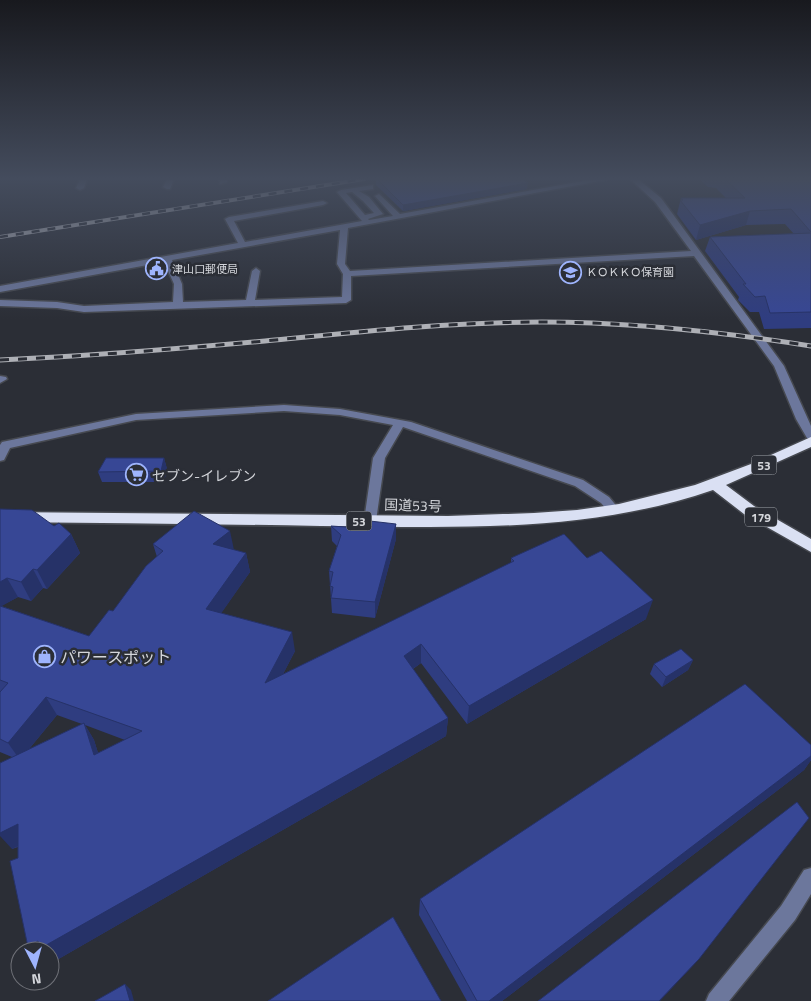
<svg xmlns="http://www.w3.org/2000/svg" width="811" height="1001" font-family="'Titillium Web','Noto Sans JP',sans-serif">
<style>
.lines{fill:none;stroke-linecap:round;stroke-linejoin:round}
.minor-casing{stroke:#464950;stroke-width:3}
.highway-casing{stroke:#464950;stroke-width:3}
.minor{fill:#6c779c;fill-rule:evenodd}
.highway{fill:#dae0f3;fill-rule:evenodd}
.rail-far1-casing{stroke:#aeb0b6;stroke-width:4}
.rail-casing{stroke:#aeb0b6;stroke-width:5}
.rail-far1{stroke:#2b2e36;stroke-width:2.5;stroke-dasharray:8;stroke-linecap:butt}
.rail{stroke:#2b2e36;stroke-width:3;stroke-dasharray:9;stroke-linecap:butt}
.wall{fill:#2f3d80;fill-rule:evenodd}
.shaded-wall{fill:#263268}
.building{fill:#374795;stroke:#263268}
.labels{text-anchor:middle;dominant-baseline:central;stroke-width:5;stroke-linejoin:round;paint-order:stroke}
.far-poi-label{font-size:11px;fill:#d4d6db;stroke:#2b2e36;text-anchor:start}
.shield{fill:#2b2e36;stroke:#a1a4aa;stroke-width:1}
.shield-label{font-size:12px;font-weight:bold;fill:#d4d6db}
.poi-label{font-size:14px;fill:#d4d6db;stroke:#2b2e36;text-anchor:start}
.street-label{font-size:14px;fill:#d4d6db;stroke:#2b2e36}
.near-poi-label{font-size:16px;fill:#d4d6db;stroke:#2b2e36;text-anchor:start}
</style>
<rect width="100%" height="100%" fill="#2b2e36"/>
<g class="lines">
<defs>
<g id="minor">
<polygon points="80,179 87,179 84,188 80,190 76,188"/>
<polygon points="167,179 174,179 170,189 167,189 163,187"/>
<polygon points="219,179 227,179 227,182 220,184"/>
<path d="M594 179H610L348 228 345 264 350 271 691 251 655 202 630 179H638L661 198 784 366 811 426V439L807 438 796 419 774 366 694 256 351 276V300L346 303 84 312 57 308 0 306V300L57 302 84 306 173 302 174 284 164 262 0 292V286L238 243 225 219 229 217 323 201 327 203 323 205 234 221 245 242 362 221 337 192 341 190 373 185V189L359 191 369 197 383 214 368 219 369 220 393 216 375 196 379 194 400 214ZM352 192 363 201 374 213 365 215 346 193ZM340 230 337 264 343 274 342 297 255 300 260 271 256 268 252 271 246 300 183 302 182 284 172 260Z"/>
<polygon points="0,376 6,377 7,379 0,383"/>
<polygon points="284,405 340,409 411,422 583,480 609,497 619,509 617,512 609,512 601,503 575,486 403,427 385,458 376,521 375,524 365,524 364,521 373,458 393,425 340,415 284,411 136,420 10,448 4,460 0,461 0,445 2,442 136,414"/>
<polygon points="811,868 811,894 795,920 729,1001 706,1001 709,994 781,906 804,870"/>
</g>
<path id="highway" d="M811 437V447L726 485 754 506 811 539V552L744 514 713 490C586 534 452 527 321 526 214 524 107 523 0 522V512L448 516 534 513 577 510 619 504 695 485 751 464Z"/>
</defs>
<!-- minor casing -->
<use href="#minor" class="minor-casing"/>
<!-- highway casing -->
<use href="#highway" class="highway-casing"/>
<!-- minor -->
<use href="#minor" class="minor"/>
<!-- highway -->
<use href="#highway" class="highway"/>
<defs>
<polyline id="rail-far1" points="0,237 364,179"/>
<path id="rail" d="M0 360C89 356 177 349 265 341 357 332 450 322 542 322 633 322 722 332 811 346"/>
</defs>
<!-- rail-far1 casing -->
<use href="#rail-far1" class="rail-far1-casing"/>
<!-- rail casing -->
<use href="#rail" class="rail-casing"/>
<!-- rail-far1 -->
<use href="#rail-far1" class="rail-far1"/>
<!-- rail -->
<use href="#rail" class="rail"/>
</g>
<!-- wall -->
<g class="wall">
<polygon points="376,179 523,179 527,189 403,211 376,185"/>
<polygon points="699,179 811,179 811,328 764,329 759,312 750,312 738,300 739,297 705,251 710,237 794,234 785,224 746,225 696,240 677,214 681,198 726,198 716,188 708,187"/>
<polygon points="164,458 167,469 164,482 102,482 98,472"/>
<path d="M0 509 54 526 71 534 80 553 47 589 43 588 31 601 18 597 1 606 89 636 113 611 157 557 153 544 234 550 246 553 250 572 221 613 295 651 283 674 511 563V558L646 619 467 724 421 663 413 669 448 718 446 736 55 961 18 858V847L12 849V757L0 752ZM57 715 82 724 29 749ZM85 725 125 740 98 753 94 740Z"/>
<polygon points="396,524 396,539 375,618 332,613 329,571 337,546 332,541 331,526 346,527"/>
<polygon points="693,660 688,670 662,687 650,674 654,664"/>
<polygon points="811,745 811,760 804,770 502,1001 467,1001 419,915 420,899"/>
</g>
<!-- shaded-wall -->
<g class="shaded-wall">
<polygon points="528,183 527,189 403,211 403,205"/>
<polygon points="750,211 746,225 696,240 700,225"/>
<polygon points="164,458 167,469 164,482 161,471"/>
<polygon points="396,524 396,539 375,618 375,602"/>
<polygon points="230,531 234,550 213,544"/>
<polygon points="71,534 80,553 47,589 37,570"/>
<polygon points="246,553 250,572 211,628 206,609"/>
<polygon points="33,569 43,588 31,601 21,582"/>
<polygon points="7,578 18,597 0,607 0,582"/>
<polygon points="653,600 646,619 467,724 469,706"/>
<polygon points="292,632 295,651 269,701 265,683"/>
<polygon points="421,644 421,663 404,675 404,656"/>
<polygon points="693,660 688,670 662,687 666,677"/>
<polygon points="46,697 57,715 20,760 8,743"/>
<polygon points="448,718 446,736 55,961 50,957 50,951 33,951 28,947"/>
<polygon points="84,723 94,740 104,772 94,755"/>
<polygon points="811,756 811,760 804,770 502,1001 489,1001"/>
<polygon points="18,824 31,840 12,849 0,836 0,833"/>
<polygon points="699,959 660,1001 659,1001"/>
<polygon points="125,984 131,990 134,1001 130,1001"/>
</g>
<!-- building -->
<g class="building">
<polygon points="377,179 523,179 528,183 403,205"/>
<polygon points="725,179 811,179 811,232 791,209 750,211 700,225 680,200 683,200 681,198 745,198"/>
<polygon points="811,233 811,312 770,313 765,296 755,297 743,284 746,284 710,237"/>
<polygon points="106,458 164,458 161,471 98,472"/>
<polygon points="0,509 32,510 54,526 59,523 71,534 37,570 33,569 21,582 7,578 0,582"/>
<polygon points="194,511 230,531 213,544 246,553 206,609 292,632 265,683 514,561 511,558 564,534 587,558 601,551 653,600 469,706 421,644 404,656 448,718 41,948 38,941 28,947 10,861 18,858 18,824 0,833 0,763 84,723 94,755 142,731 46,697 8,743 0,739 0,692 8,683 0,680 0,606 89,636 109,610 113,611 146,566 163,551 153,544"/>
<polygon points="361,520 396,524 375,602 331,598 333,587 330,586 333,572 329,571 341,535 331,526 346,527 352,522"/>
<polygon points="681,649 693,660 666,677 654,664"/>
<polygon points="745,684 811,745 811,756 489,1001 477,1001 420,899"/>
<polygon points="797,802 809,818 699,959 659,1001 538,1001"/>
<polygon points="393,917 441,1001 268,1001"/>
<polygon points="125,984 130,1001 95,1001"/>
</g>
<!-- sky -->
<linearGradient id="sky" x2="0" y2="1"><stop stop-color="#18191e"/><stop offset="0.56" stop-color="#444c5d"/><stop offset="1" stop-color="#444c5d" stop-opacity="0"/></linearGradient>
<rect width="811" height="319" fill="url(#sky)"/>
<!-- icons -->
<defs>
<symbol id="civic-ring" viewBox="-11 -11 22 22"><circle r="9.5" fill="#2b2e36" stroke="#9eb4fd" stroke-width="1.5"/><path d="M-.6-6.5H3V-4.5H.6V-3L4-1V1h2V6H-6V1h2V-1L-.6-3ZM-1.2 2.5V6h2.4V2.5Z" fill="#9eb4fd"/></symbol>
<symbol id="school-ring" viewBox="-11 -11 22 22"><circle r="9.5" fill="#2b2e36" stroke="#9eb4fd" stroke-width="1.5"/><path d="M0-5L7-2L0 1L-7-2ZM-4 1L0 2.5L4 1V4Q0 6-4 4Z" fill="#9eb4fd"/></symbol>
<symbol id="supermarket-ring" viewBox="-11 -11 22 22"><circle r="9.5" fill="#2b2e36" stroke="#9eb4fd" stroke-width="1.5"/><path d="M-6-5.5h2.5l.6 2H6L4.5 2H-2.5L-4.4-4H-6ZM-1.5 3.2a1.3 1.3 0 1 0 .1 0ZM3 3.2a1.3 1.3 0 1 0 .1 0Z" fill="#9eb4fd"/></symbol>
<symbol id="shop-ring" viewBox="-11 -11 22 22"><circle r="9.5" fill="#2b2e36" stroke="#9eb4fd" stroke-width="1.5"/><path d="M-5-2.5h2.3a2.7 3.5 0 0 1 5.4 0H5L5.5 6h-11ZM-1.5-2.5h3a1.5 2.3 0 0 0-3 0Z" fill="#9eb4fd"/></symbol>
</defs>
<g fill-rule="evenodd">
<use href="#civic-ring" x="144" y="256" width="25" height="25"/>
<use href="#school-ring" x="558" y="260" width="25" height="25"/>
<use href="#supermarket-ring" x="124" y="462" width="25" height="25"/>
<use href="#shop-ring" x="32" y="644" width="25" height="25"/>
</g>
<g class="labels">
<!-- far-poi labels -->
<g class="far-poi-label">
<text x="172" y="269">津山口郵便局</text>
<text x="586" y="272">ＫＯＫＫＯ保育園</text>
</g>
<!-- shield labels -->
<g class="shield">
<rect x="751.5" y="455.5" width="25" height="19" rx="4"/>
<rect x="745" y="507.5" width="32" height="19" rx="4"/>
<rect x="346.5" y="511.5" width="25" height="19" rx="4"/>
</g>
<g class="shield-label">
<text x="764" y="465">53</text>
<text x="761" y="517">179</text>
<text x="359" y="521">53</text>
</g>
<!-- poi labels -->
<g class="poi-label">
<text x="152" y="475">セブン-イレブン</text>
</g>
<!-- street labels -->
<g class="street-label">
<text transform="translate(413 505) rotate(2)">国道53号</text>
</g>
<!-- near-poi labels -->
<g class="near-poi-label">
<text x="60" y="657">パワースポット</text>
</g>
</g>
<!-- north arrow -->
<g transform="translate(35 966) rotate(174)"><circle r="24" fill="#2b2e36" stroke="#6f7178"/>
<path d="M0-4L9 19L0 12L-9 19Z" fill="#9eb4fd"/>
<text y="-8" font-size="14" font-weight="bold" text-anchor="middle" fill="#d4d6db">N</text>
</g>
</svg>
